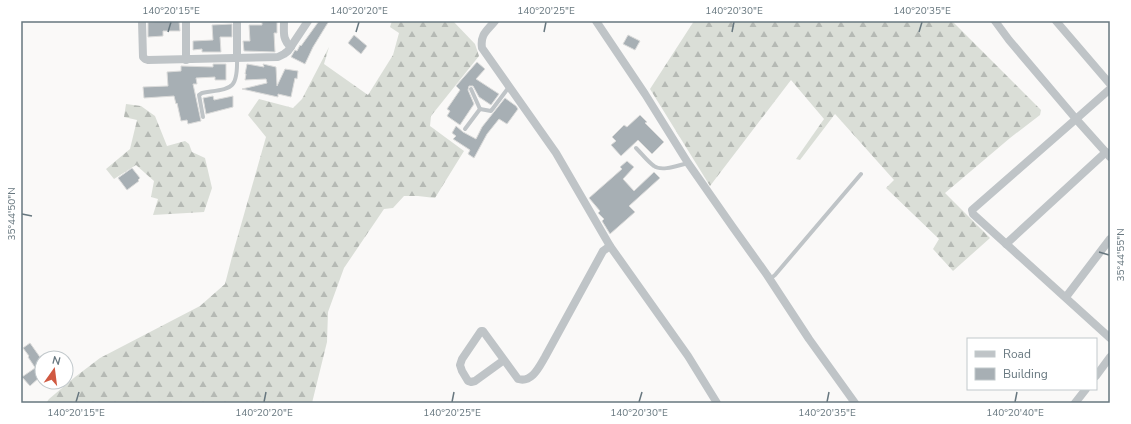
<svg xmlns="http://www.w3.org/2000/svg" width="1131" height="424" font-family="'Nunito Sans',sans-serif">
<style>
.forest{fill:url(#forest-firs)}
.building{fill:#a7afb4;stroke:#dbdbda}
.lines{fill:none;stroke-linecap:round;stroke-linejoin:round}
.service{stroke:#bfc4c7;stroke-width:4}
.minor{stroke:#bfc4c7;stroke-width:8}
.ticks{fill:none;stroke:#67777f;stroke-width:1.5}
.neatline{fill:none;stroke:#67777f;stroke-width:1.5}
.ticks-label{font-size:10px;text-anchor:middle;fill:#67777f}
</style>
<defs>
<pattern id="forest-firs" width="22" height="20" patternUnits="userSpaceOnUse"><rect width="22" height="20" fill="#daded7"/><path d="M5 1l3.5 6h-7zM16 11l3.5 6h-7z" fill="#b5b9b4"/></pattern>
</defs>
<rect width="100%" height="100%" fill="#faf9f8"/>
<!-- forest -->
<g class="forest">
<polygon points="392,21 453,21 475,44 479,56 431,116 430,126 464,151 435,198 418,196 404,196 393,208 384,209 344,268 328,312 327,342 312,403 46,403 49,399 75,377 100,358 200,306 225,284 233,253 266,137 248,115 259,99 293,108 302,99 329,47 324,64 368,95 393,55 399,33 390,27"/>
<polygon points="694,21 952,21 1041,110 1040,115 1010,138 945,193 990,238 953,271 933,249 939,239 886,188 894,180 835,114 800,160 796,159 824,119 791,80 710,186 650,89"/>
<polygon points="126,104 141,106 155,116 167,146 185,141 189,144 192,152 205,158 212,188 204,212 153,215 158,199 151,197 154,181 136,165 114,179 106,169 130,149 137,120 124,117"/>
</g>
<!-- building -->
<g class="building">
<polygon points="167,21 179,21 180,31 163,31 163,36 148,37 148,22"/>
<polygon points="277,21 277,33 274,33 275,52 244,51 243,41 250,41 249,25 262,25 262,22"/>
<polygon points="319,21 329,21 313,47 305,64 291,57 295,50 297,51 300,45 301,46"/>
<polygon points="232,24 232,37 220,37 221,52 202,52 202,49 193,50 193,41 213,40 212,25"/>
<polygon points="354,35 367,46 361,54 348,43"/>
<polygon points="628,35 640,41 635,50 623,44"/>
<polygon points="477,62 485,69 476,79 499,94 491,105 479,97 473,86 469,86 468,90 474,104 460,125 447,116 450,111 447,109 460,90 456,86"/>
<polygon points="213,64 226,64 226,80 215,80 215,77 196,78 197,84 193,84 201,121 188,124 187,120 181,121 177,103 176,104 174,96 144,98 143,87 168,86 167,72 181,71 181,66 213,67"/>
<polygon points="247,64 264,67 263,64 276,67 277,86 285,69 298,71 297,79 295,78 291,97 278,94 278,97 242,89 267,83 266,79 245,80 246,74 245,74"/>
<polygon points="213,96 214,100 233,96 233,107 206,114 203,98"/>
<polygon points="505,98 516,106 518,109 507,124 499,119 487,134 474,158 468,154 470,150 453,139 456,136 452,133 456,126 463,132 476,139 482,127"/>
<polygon points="640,115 647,122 645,123 664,142 652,154 638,140 621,156 611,145 616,141 612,137 624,125 627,127"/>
<polygon points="627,161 634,167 623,179 634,191 654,172 660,178 629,206 635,212 610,234 602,221 604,219 598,213 600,211 589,198 622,169 620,167"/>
<polygon points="132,168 140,178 138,180 139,181 127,190 118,178"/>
<polygon points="30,343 42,360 42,365 36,369 28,357 29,356 23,348"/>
<polygon points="35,368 41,376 30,386 22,377"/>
</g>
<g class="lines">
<!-- service -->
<g class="service">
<polyline points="471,89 480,109"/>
<polyline points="480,109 491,111 509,87"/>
<path d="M203 117 199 95 202 93C231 88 238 91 237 58"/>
<polyline points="465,129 480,109"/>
<path d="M636 148C642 154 648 162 654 166 662 172 679 165 688 163"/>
<polyline points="770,279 775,275 861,174"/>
</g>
<!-- minor -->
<g class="minor">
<polyline points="142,21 143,57 145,59 148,60 278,57 284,54 288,51 308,21"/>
<polyline points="186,21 186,60"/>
<polyline points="237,21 237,58"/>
<path d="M284 21C284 31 282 40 291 47"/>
<path d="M495 21C487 31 480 34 482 48L556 153 610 246 688 356 717 403"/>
<polyline points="596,21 645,94 688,163 732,226 767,275 809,339 855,403"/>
<polyline points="995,21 1009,40 1076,119 1110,89"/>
<polyline points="1056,21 1110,84"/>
<polyline points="1110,157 1076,119 972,210 973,214 1110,338"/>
<polyline points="1006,244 1106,152"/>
<polyline points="1066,297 1110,239"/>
<path d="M504 360 475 381 471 382 468 381 462 371 460 365 462 359 481 331H483L518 379C532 383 539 367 545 357L603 251 610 246"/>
<polyline points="1096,376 1110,357"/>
<polyline points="1075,403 1086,389"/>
</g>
</g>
<!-- ticks -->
<path class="ticks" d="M168 32 171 22M356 32 359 22M544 32 546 22M732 32 734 22M919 32 922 22M22 214 32 216M1099 252 1109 255M76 402 79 392M264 402 266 392M452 402 454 392M639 402 642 392M827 402 829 392M1015 402 1017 392"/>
<!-- border -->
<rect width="1131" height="424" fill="none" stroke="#ffffff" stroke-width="44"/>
<!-- legend -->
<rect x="967" y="338" width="130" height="52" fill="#ffffff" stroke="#c2c9cc"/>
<rect x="975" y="351" width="20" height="6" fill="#bfc4c7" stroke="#c2c9cc"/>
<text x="1003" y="358" font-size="12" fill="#67777f">Road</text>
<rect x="975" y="368" width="20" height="12" fill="#a7afb4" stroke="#c2c9cc"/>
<text x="1003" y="378" font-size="12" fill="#67777f">Building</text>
<!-- north arrow -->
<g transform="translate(54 370) rotate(14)"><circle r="19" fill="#ffffff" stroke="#c2c9cc"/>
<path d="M0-3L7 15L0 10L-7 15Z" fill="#d05941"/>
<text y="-6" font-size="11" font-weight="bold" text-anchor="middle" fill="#67777f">N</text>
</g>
<rect x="22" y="22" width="1087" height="380" class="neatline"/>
<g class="ticks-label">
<text x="171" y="14">140°20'15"E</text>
<text x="359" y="14">140°20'20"E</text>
<text x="546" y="14">140°20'25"E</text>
<text x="734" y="14">140°20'30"E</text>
<text x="922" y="14">140°20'35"E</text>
<text transform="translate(11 214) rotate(-90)" y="4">35°44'50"N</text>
<text transform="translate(1120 255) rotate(-90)" y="4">35°44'55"N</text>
<text x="76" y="416">140°20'15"E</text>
<text x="264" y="416">140°20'20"E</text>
<text x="452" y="416">140°20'25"E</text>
<text x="639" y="416">140°20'30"E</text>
<text x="827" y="416">140°20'35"E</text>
<text x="1015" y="416">140°20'40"E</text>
</g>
</svg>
